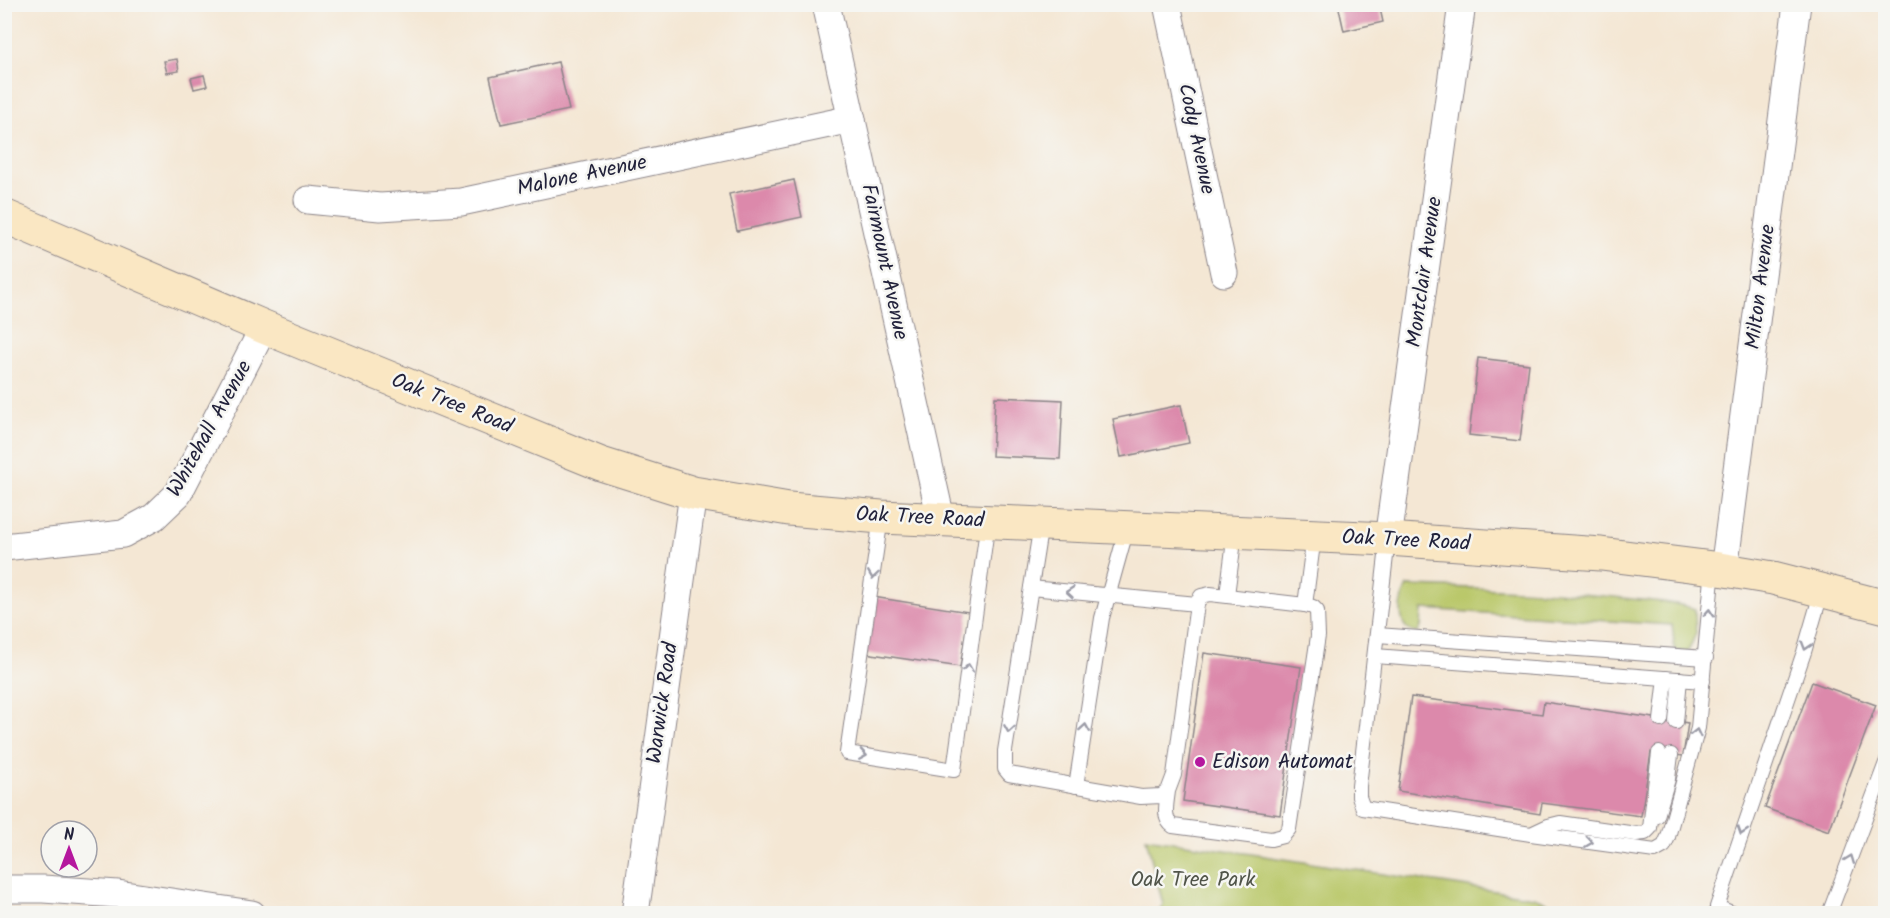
<svg xmlns="http://www.w3.org/2000/svg" width="1890" height="918" font-family="Kalam,sans-serif">
<style>
.green{fill:#bac86a;stroke:#6e7552;stroke-width:1.5}
.building{fill:#dc89ab}
.lines{fill:none;stroke-linecap:round;stroke-linejoin:round}
.service-casing{stroke:#8b8488;stroke-width:16}
.minor-casing{stroke:#8b8488;stroke-width:29}
.secondary-casing{stroke:#8b8488;stroke-width:35}
.service{stroke:#fff;stroke-width:14}
.minor{stroke:#fff;stroke-width:27}
.secondary{stroke:#fae7c3;stroke-width:33}
.oneway{stroke:#9c9ca7}
.poi-dot{fill:#b5179e;stroke:#f6f6f2;stroke-width:2}
.labels{text-anchor:middle;dominant-baseline:central;stroke-width:5;stroke-linejoin:round;paint-order:stroke}
.street-label{font-size:21px;fill:#22223b;stroke:#f6f6f2}
.poi-label{font-size:21px;fill:#22223b;stroke:#f6f6f2;text-anchor:start}
.park-label{font-size:21px;fill:#505449;stroke:#f6f6f2}
</style>
<rect width="100%" height="100%" fill="#f6f6f2"/>
<filter id="ink" filterUnits="userSpaceOnUse"><feTurbulence type="fractalNoise" baseFrequency=".0167" numOctaves="2"/><feDisplacementMap in="SourceGraphic" scale="12" xChannelSelector="R" yChannelSelector="G"/><feConvolveMatrix kernelMatrix="1 2 1 2 8 2 1 2 1" color-interpolation-filters="sRGB"/></filter>
<filter id="wash" filterUnits="userSpaceOnUse"><feTurbulence type="fractalNoise" baseFrequency=".008" numOctaves="4" result="noise"/><feDisplacementMap in="SourceGraphic" scale="24" xChannelSelector="R" yChannelSelector="G"/><feGaussianBlur stdDeviation="1.35" result="paint"/><feColorMatrix in="noise" values="0 0 0 0 0 0 0 0 0 0 0 0 0 0 0 0 0 1.4 0 .05"/><feComposite in="paint" operator="in"/></filter>
<g filter="url(#wash)">
<rect width="100%" height="100%" fill="#f4e7d4"/>
<!-- green -->
<g class="green">
<path d="M1407 586C1482 588 1557 590 1632 599 1652 601 1676 602 1695 609L1696 633 1688 652 1675 651 1672 625 1422 609 1421 627 1418 633C1396 631 1399 602 1407 586Z"/>
<polygon points="1146,838 1534,897 1572,913 1158,913 1163,904"/>
</g>
<g id="blocks">
<!-- building -->
<g class="building">
<polygon points="1338,4 1379,4 1383,22 1344,31"/>
<polygon points="177,59 179,71 167,73 164,61"/>
<polygon points="558,62 569,110 501,124 490,77"/>
<polygon points="204,75 207,86 194,89 191,78"/>
<polygon points="794,180 802,217 737,231 729,194"/>
<polygon points="1478,358 1529,364 1520,441 1469,435"/>
<polygon points="995,397 1063,400 1060,459 992,456"/>
<polygon points="1181,405 1189,443 1121,457 1113,419"/>
<polygon points="873,597 969,612 960,667 865,653"/>
<polygon points="1204,653 1301,667 1280,815 1183,801"/>
<polygon points="1812,682 1876,705 1829,831 1765,808"/>
<polygon points="1411,697 1542,714 1544,702 1688,723 1683,756 1651,752 1641,816 1542,803 1540,814 1398,791"/>
</g>
</g>
</g>
<g filter="url(#ink)">
<use href="#blocks" fill-opacity="0" stroke="#8b8488" stroke-width="1.5"/>
<g class="lines">
<defs>
<g id="service">
<polyline points="881,517 847,753 954,770 988,521"/>
<path d="M1041 524 1005 751V769L1009 774 1141 797 1161 796 1168 791 1174 775 1197 604 1201 596 1210 594 1305 605 1313 607 1317 611 1318 636 1289 829 1283 836 1271 839 1173 826C1162 819 1167 802 1168 791"/>
<polyline points="1388,539 1359,786 1359,797 1363,808 1531,834 1548,826 1560,823 1636,834 1645,833 1650,828 1659,753"/>
<polyline points="1031,588 1197,604"/>
<polyline points="1227,595 1235,533"/>
<polyline points="1305,605 1314,536"/>
<polyline points="1377,635 1706,658"/>
<polyline points="1375,656 1703,681"/>
<polyline points="1661,720 1666,678"/>
<polyline points="1676,722 1680,679"/>
<polyline points="1076,786 1102,618 1127,528"/>
<polyline points="1657,816 1668,779 1671,755"/>
<polyline points="1531,834 1655,851 1664,846 1668,837 1698,728 1713,568"/>
<polyline points="1734,914 1717,907 1804,652 1822,590"/>
<polyline points="1829,914 1886,763"/>
</g>
<g id="minor">
<polyline points="826,4 941,519"/>
<polyline points="1167,4 1224,273"/>
<polyline points="308,200 380,207 461,202 852,119"/>
<polyline points="1388,539 1462,4"/>
<polyline points="4,547 123,534 154,517 178,494 264,327"/>
<polyline points="1724,570 1797,4"/>
<polyline points="4,889 43,889 118,894 252,914"/>
<polyline points="635,914 693,493"/>
</g>
<polyline id="secondary" points="4,216 264,327 601,464 693,493 789,509 881,517 1388,539 1601,554 1713,568 1773,578 1886,607"/>
</defs>
<!-- service casing -->
<use href="#service" class="service-casing"/>
<!-- minor casing -->
<use href="#minor" class="minor-casing"/>
<!-- secondary casing -->
<use href="#secondary" class="secondary-casing"/>
<!-- service -->
<use href="#service" class="service"/>
<!-- minor -->
<use href="#minor" class="minor"/>
<!-- secondary -->
<use href="#secondary" class="secondary"/>
</g>
<!-- one-way arrows -->
<defs><path id="oneway-chevron" d="M-2-3.5L2.5 0L-2 3.5" fill="none" stroke-width="1.6" stroke-linecap="round" stroke-linejoin="round" transform="scale(1.5)"/></defs>
<g class="oneway">
<use href="#oneway-chevron" transform="translate(873 575) rotate(98)"/>
<use href="#oneway-chevron" transform="translate(1070 592) rotate(-175)"/>
<use href="#oneway-chevron" transform="translate(1709 613) rotate(-86)"/>
<use href="#oneway-chevron" transform="translate(1806 646) rotate(107)"/>
<use href="#oneway-chevron" transform="translate(968 668) rotate(-82)"/>
<use href="#oneway-chevron" transform="translate(1085 728) rotate(-81)"/>
<use href="#oneway-chevron" transform="translate(1009 729) rotate(99)"/>
<use href="#oneway-chevron" transform="translate(1696 733) rotate(-77)"/>
<use href="#oneway-chevron" transform="translate(863 755) rotate(9)"/>
<use href="#oneway-chevron" transform="translate(1742 831) rotate(108)"/>
<use href="#oneway-chevron" transform="translate(1589 842) rotate(8)"/>
<use href="#oneway-chevron" transform="translate(1850 859) rotate(-69)"/>
</g>
</g>
<!-- markers -->
<circle class="poi-dot" cx="1200" cy="762" r="6"/>
<g class="labels">
<!-- street labels -->
<g class="street-label">
<text transform="translate(1196 139) rotate(78)">Cody Avenue</text>
<text transform="translate(582 176) rotate(-12)">Malone Avenue</text>
<text transform="translate(884 262) rotate(78)">Fairmount Avenue</text>
<text transform="translate(1425 272) rotate(-82)">Montclair Avenue</text>
<text transform="translate(1761 287) rotate(-83)">Milton Avenue</text>
<text transform="translate(452 404) rotate(22)">Oak Tree Road</text>
<text transform="translate(210 429) rotate(-61)">Whitehall Avenue</text>
<text transform="translate(920 518) rotate(3)">Oak Tree Road</text>
<text transform="translate(1406 541) rotate(3)">Oak Tree Road</text>
<text transform="translate(663 703) rotate(-82)">Warwick Road</text>
</g>
<!-- poi labels -->
<g class="poi-label">
<text x="1212" y="762">Edison Automat</text>
</g>
<!-- park labels -->
<g class="park-label">
<text x="1193" y="880">Oak Tree Park</text>
</g>
</g>
<!-- margin -->
<rect width="1890" height="918" fill="none" stroke="#f6f6f2" stroke-width="24"/>
<!-- north arrow -->
<g transform="translate(69 849)"><circle r="28" fill="#f6f6f2" stroke="#a1a1a9" stroke-width="1.5"/>
<path d="M0-4.5L10 22L0 15L-10 22Z" fill="#b5179e"/>
<text y="-9" font-size="16" font-weight="bold" text-anchor="middle" fill="#22223b">N</text>
</g>
</svg>
